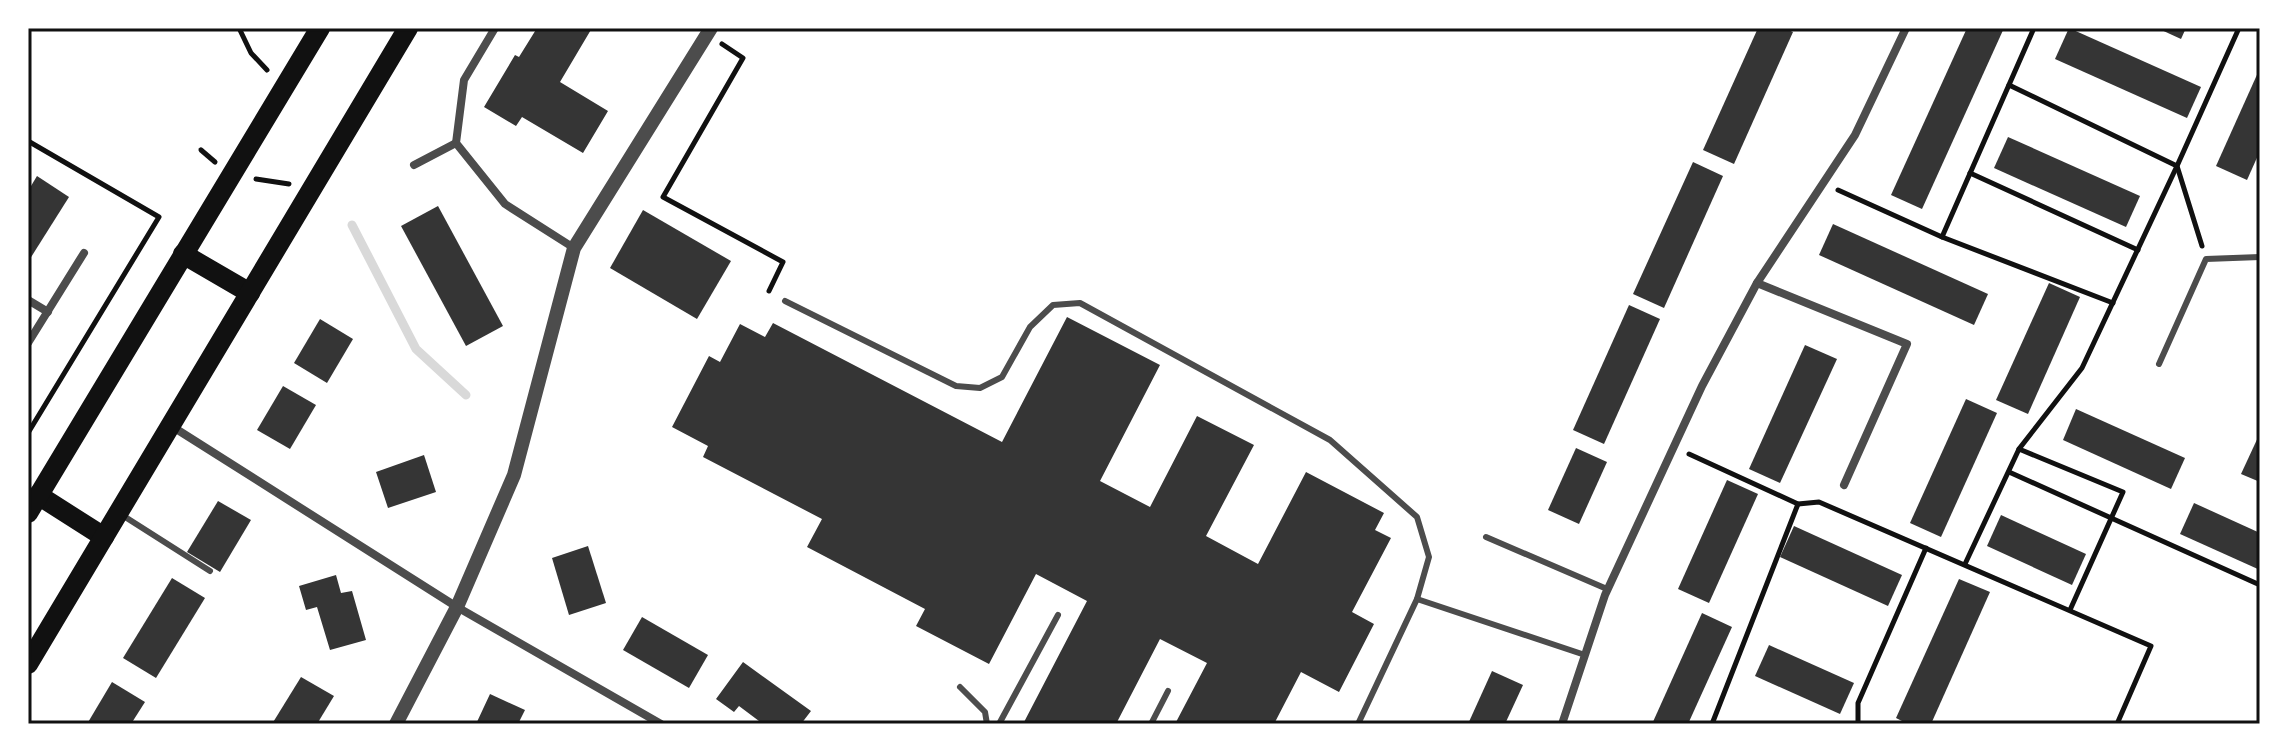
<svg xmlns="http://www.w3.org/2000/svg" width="2288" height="752" font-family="Inter,sans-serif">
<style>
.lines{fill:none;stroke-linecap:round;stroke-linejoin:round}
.stream{stroke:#d9d9d9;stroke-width:9}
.building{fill:#353535}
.path{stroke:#111;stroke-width:5}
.service{stroke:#4c4c4c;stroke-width:6}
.minor{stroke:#4c4c4c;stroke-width:8}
.tertiary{stroke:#4c4c4c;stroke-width:14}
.primary{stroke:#111;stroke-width:20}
.neatline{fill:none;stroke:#111;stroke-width:3}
</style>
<rect width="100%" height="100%" fill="#fff"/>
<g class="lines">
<!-- stream -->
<polyline class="stream" points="352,225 416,349 466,395"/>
</g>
<!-- building -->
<g class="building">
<polygon points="537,28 592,28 560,82 608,111 583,153 522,117 516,126 484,107 515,55 519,57"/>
<polygon points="1758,28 1784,28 1793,32 1734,164 1703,150"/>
<polygon points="1967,28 2004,28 1922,209 1891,195"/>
<polygon points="2069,28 2201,87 2187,118 2055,59"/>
<polygon points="2157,28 2186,28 2181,39"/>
<polygon points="2260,68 2260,151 2247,180 2216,166"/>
<polygon points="2008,137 2140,196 2126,227 1994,168"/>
<polygon points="1693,162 1723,176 1664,308 1633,294"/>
<polygon points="37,176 69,197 28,262 28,191"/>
<polygon points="438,206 503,326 466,346 401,226"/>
<polygon points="643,210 731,261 697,319 610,268"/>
<polygon points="1833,224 1988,294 1974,325 1819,255"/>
<polygon points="2049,283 2080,297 2028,414 1996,400"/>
<polygon points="1629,305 1660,319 1604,444 1573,430"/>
<polygon points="1067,317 1160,365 1100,481 1150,507 1197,416 1254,445 1206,536 1258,564 1306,472 1384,513 1375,530 1391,538 1352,612 1374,624 1339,692 1301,672 1274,724 1175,724 1207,663 1160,639 1116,724 1023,724 1087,601 1036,574 989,664 916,626 925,609 807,547 822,519 703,457 708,446 672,427 709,356 720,362 740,324 765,337 773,323 1002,442"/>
<polygon points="320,319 353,339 327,383 294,363"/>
<polygon points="1805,345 1837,359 1780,483 1749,469"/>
<polygon points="283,386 316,405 290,449 257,430"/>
<polygon points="1966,399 1997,413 1941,537 1910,523"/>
<polygon points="2076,409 2185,458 2171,489 2063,440"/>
<polygon points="2260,433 2260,482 2241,474"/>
<polygon points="1576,448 1607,462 1579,524 1548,510"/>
<polygon points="424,455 436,492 388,508 376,472"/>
<polygon points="1727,480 1758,494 1709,603 1678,589"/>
<polygon points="218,501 251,520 220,572 187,552"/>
<polygon points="2194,503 2260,533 2260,570 2180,534"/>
<polygon points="2001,515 2086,554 2072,585 1987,546"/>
<polygon points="1794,526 1902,575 1888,606 1780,557"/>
<polygon points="588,546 606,603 569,615 552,558"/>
<polygon points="336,575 341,593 352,591 366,640 330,650 317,607 306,610 299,586"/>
<polygon points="172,578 205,598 156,678 123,658"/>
<polygon points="1959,579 1990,592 1931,724 1908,724 1896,718"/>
<polygon points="1702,613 1732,627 1688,724 1652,724"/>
<polygon points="642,617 708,655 689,688 623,650"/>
<polygon points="1769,645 1854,683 1840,714 1755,676"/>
<polygon points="743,662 811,711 801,724 763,724 739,706 734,712 716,699"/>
<polygon points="1492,671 1523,685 1505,724 1468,724"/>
<polygon points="301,677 334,696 317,724 272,724"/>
<polygon points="112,682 145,702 131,724 87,724"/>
<polygon points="490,694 525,710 518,724 476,724"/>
</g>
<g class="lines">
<!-- path -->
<g class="path">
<polyline points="239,28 251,53 267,70"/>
<polyline points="722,44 743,58 663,197 783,262 769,291"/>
<polyline points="28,141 159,217 28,433"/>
<polyline points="201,150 215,162"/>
<polyline points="1970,173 2138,250"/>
<polyline points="256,179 289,184"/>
<polyline points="1838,190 1942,237 2034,28"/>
<polyline points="1942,237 2113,303"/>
<polyline points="2202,246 2177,166 2239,28"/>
<polyline points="2019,449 2123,492 2070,610"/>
<polyline points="1689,454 1798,504 1819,502 2151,646 2117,724"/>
<polyline points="2009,472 2260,585"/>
<polyline points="1965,564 2019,449 2082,368 2177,166 2009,85"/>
<polyline points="1712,724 1798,504"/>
<polyline points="1858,724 1858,703 1926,548"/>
</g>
<!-- service -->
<g class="service">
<polyline points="785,301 956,386 980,388 1002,377 1030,327 1053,305 1080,303 1330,440 1417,517 1429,557 1417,599"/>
<polyline points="2159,364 2206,259 2260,257"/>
<polyline points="122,515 210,571"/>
<polyline points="1486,537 1607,589"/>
<polyline points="960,687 985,712 987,724"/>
<polyline points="999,724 1058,615"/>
<polyline points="1151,724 1168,691"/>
<polyline points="1358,724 1417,599 1585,655"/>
</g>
<!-- minor -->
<g class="minor">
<polyline points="495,28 464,80 456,143 505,204 574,248"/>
<polyline points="414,165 456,143"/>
<polyline points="1757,283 1907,344 1844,485"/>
<polyline points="28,300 48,312"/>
<polyline points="28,343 84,253"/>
<polyline points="173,427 457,607 661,724"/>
<polyline points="1562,724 1605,595 1702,386 1757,283 1855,135 1906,28"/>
</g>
<!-- tertiary -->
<polyline class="tertiary" points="396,724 457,607 514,475 574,248 711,28"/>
<!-- primary -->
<g class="primary">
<polyline points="183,254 250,293"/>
<polyline points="38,495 104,537"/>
<polyline points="28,513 320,28"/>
<polyline points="28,664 408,28"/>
</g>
</g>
<!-- border -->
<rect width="2288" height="752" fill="none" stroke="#ffffff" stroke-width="60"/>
<rect x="30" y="30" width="2228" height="692" class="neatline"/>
</svg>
